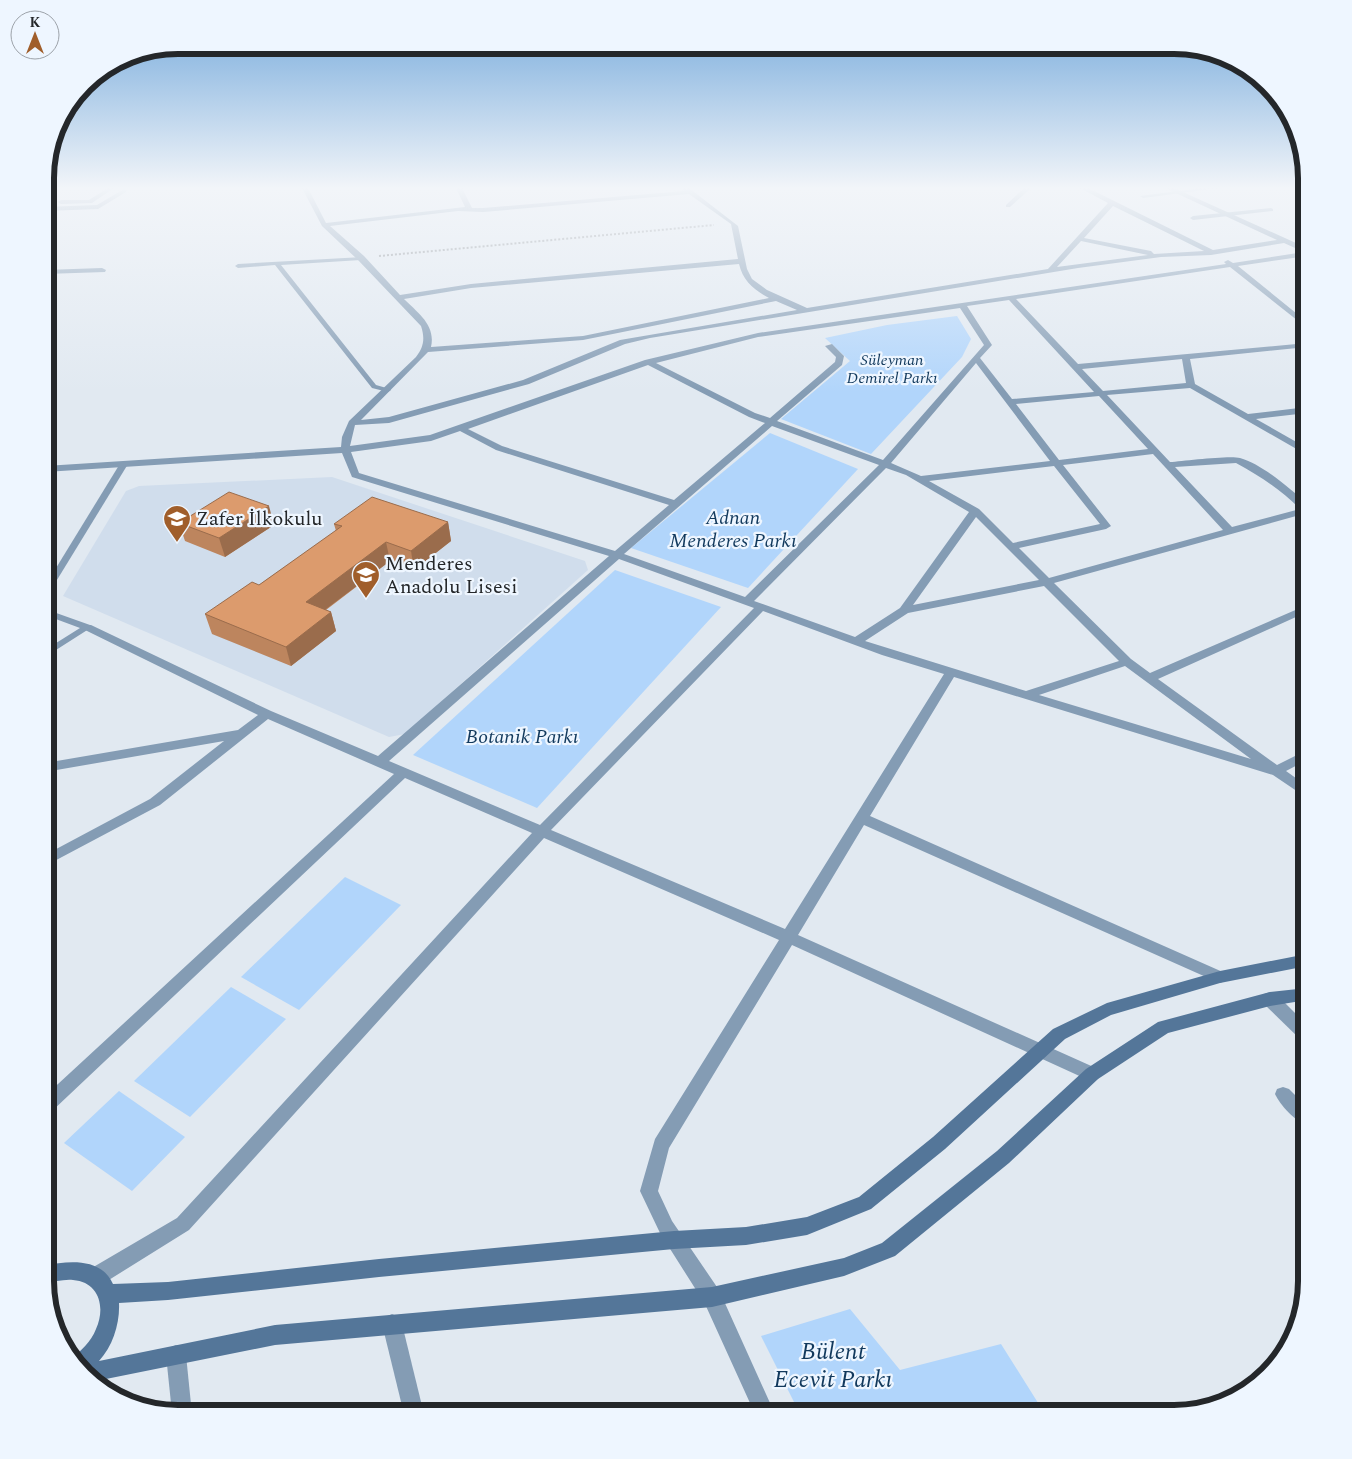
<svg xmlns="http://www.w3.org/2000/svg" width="1352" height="1459" font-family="Spectral,serif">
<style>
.built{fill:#d0ddec}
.green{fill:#b1d5fb}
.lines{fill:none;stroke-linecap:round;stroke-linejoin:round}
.path{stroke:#898f94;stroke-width:2;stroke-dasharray:2 2;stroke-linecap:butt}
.lane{fill:#849cb4;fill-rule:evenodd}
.street{fill:#849cb4;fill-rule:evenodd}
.secondary{fill:#547699;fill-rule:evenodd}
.wall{fill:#bd855e}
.shaded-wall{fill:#9a6c4c}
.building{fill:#dc9b6d;stroke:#9a6c4c}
.labels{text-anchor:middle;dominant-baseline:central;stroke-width:4.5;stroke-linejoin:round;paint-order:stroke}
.far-park-label{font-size:16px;font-style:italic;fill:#11395d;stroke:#eef6ff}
.park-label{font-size:20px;font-style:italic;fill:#11395d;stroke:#eef6ff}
.poi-label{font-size:20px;fill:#24272a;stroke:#eef6ff;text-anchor:start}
.near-park-label{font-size:24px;font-style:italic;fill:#11395d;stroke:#eef6ff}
.rim{fill:none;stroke:#24272a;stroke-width:6}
</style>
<rect width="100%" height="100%" fill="#e1e9f1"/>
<!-- built -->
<polygon class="built" points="332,477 585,561 588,570 405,734 389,737 63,596 126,491 139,486"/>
<!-- green -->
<g class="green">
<polygon points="957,316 971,339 962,357 871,454 781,419 850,361 825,338 887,325"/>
<polygon points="770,433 858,469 748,588 631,548"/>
<polygon points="615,570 721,607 537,808 413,755"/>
<polygon points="345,877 401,905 299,1010 241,977"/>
<polygon points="231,987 286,1019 190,1117 134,1081"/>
<polygon points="119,1091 185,1137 132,1191 64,1143"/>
<polygon points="850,1309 900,1370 1001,1344 1045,1414 800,1414 761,1336"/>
</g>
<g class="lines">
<!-- path -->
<polyline class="path" points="379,256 714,225"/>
<!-- lane -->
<g class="lane">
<polygon points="55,188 60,188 45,202 45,198"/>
<polygon points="108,188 114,188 92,203 61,204 58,202 61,200 89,200"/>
<polygon points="1201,188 1219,188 1143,198 1140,196"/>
<polygon points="1271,208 1273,209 1273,211 1193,220 1190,218 1193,216"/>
<polygon points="363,257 364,258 361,260 281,265 376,385 390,389 391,390 388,392 372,388 275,265 238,268 235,266 238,264"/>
<polygon points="121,462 127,462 128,464 49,593 45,596 45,586"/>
<polygon points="45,609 90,625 92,627 45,657 45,650 80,628 45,615"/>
</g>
<!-- street -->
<g class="street">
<path d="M302 188H308L326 223 465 207 456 188H462L472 208H483L684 191 682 188H689L738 226 747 269 752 279 767 290 807 308 1048 269 1108 203 1080 188H1088L1213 250 1277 240 1165 188H1174L1307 248V256L1238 266 1307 322V328L1230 267 1016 299 1078 364 1307 343V347L1190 359 1195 384 1248 414 1307 407V413L1256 419 1307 448V455L1190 388 1107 395 1170 462C1184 461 1230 455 1240 458 1262 464 1291 489 1307 504V513L1054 583 1131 659 1150 673 1307 605V612L1158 679 1277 765 1307 750V760L1286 771 1307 786V798L1273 775 954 677 870 816 1225 973 1228 977 1225 981 1220 983 1215 981 864 825 798 935 1098 1069 1100 1074 1098 1079 1092 1081 1086 1079 792 945 669 1148 658 1191 672 1221 719 1290 775 1414H755L705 1304 660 1233 640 1191 655 1139 779 940 544 838 189 1230 104 1283 97 1285 90 1283 88 1276 90 1269 177 1218 532 833 405 778 51 1112 45 1115V1096L394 774 268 719 160 805 45 866V855L150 799 224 741 45 772V763L238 730 258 715 83 629 81 627 83 625H91L271 711 378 756 609 556 352 477 342 453 45 472V466L341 447 342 437 349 421 416 357C424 347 425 338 421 326L358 260 322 226ZM689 194 731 224 738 259 471 284 400 295 364 256 330 226 458 211 483 212ZM1113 206 1204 251 1154 254 1151 251 1084 238ZM1081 241 1148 255 1057 267ZM1284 243 1304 252 1233 263 1228 260 1224 262 1226 264 758 333 645 360 430 435 350 446 355 425 389 423 529 384 625 344 650 338 1078 268 1161 257 1211 255ZM739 264C743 281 754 290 769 298L583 336 431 347C436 325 418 313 404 299L471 288ZM1009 300 1094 392 1012 399 980 358 992 345 967 306ZM776 301 797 310 620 340 523 380 389 417 361 420 428 352 583 340ZM960 308 984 345 883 460 777 421 842 365 844 356 832 344 825 346 836 357 835 362 770 418 755 413 656 363 758 337ZM1182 359 1186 383 1103 391 1082 369ZM976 363 1050 461 921 476 891 463ZM648 365 749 417 765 423 674 500 502 446 468 429ZM1099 396 1148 449 1059 460 1016 404ZM772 426 879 465 745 597 624 554ZM460 431 496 450 669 505 615 551 359 473 351 452 431 441ZM1153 454 1223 530 1049 578 1019 548 1106 529 1111 526 1063 465ZM1236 463C1260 476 1281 490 1300 509L1232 527 1175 467ZM1054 466 1100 524 1013 543 979 509 929 481ZM886 468 906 475 969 512 900 608 855 637 754 601ZM976 517 1039 580 913 605ZM619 559 754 608 540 825 389 761ZM1044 586 1119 661 1026 691 865 641 908 613ZM763 611 882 655 944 674 785 929 551 830ZM1125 666 1251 759 1039 695Z"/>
<polygon points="1024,188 1031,188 1010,207 1006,207 1006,205"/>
<polygon points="124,189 126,190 126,192 98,209 45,211 45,207 97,205"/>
<polygon points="102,268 106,270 105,272 45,274 45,270"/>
<polygon points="1270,992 1276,994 1307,1025 1307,1042 1301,1040 1264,1004 1262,999 1264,994"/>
<path d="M1283 1087 1289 1089 1307 1107V1126C1295 1121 1280 1105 1275 1094L1277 1089Z"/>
<polygon points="392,1314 399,1317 402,1324 424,1414 404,1414 382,1324 385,1317"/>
<polygon points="176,1345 183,1348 186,1355 192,1414 172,1413 166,1355 169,1348"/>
</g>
<!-- secondary -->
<path class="secondary" d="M1307 954V966L1220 983 1111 1015 1065 1039 945 1149 871 1209 807 1235 746 1245 674 1249 379 1277 168 1300 119 1303C120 1323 113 1346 99 1361L275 1325 712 1287 844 1258 882 1243 997 1151 1086 1069 1158 1022 1270 992 1307 988V1000L1270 1006 1168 1033 1098 1079 1009 1163 895 1256 844 1276 712 1307 275 1345 96 1381 71 1360C81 1350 91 1342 96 1329 106 1307 99 1282 73 1280 64 1279 54 1282 45 1283V1265C69 1261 101 1257 113 1284L168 1282 379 1259 674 1231 746 1227 807 1217 859 1197 933 1137 1053 1029 1107 1003 1220 971Z"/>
</g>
<!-- wall -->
<g class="wall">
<polygon points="448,522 451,541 414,570 390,561 326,610 331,612 336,631 291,666 212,634 205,614 259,585 336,531 334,524"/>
<polygon points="179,523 274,525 225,557 185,541"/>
</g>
<!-- shaded-wall -->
<g class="shaded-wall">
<polygon points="269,506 274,525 225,557 219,538"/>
<polygon points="448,522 451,541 414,570 411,551"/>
<polygon points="386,542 390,561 310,621 306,602"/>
<polygon points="331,612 336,631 291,666 286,647"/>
</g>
<!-- building -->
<g class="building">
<polygon points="229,492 269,506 219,538 179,523"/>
<polygon points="372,497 448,522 411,551 386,542 306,602 331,612 286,647 205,614 252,582 259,585 342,526 334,524"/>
</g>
<!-- sky -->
<linearGradient id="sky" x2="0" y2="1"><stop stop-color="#6fa6da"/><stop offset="0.48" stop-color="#f2f5f9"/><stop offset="1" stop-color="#f2f5f9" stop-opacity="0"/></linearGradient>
<rect width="1352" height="392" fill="url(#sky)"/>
<!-- icons -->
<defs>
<symbol id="school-pin" viewBox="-11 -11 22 30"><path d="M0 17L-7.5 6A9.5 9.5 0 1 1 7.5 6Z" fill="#a05e2b" stroke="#eef6ff"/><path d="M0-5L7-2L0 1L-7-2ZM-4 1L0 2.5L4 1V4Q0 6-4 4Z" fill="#fff"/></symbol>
</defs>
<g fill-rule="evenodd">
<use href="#school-pin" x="161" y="503" width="32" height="43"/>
<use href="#school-pin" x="350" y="559" width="32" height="43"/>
</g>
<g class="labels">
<!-- far-park labels -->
<g class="far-park-label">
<text x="892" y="360">Süleyman<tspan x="892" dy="18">Demirel Parkı</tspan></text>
</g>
<!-- park labels -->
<g class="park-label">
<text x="733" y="518">Adnan<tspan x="733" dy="23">Menderes Parkı</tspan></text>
<text x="522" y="737">Botanik Parkı</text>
</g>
<!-- poi labels -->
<g class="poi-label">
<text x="196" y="519">Zafer İlkokulu</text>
<text x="385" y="564">Menderes<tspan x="385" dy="23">Anadolu Lisesi</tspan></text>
</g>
<!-- near-park labels -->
<g class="near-park-label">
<text x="833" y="1352">Bülent<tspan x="833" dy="28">Ecevit Parkı</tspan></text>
</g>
</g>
<!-- crop -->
<path d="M0 0H1352V1459H0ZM178 54H1174A124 124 0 0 1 1298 178V1281A124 124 0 0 1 1174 1405H178A124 124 0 0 1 54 1281V178A124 124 0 0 1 178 54Z" fill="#eef6ff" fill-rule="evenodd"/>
<path class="rim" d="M178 54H1174A124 124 0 0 1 1298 178V1281A124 124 0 0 1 1174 1405H178A124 124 0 0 1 54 1281V178A124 124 0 0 1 178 54Z"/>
<!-- north arrow -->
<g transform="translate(35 35)"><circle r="24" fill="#eef6ff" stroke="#9da3aa"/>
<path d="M0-4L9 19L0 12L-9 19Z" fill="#a05e2b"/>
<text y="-8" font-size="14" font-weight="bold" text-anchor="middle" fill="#24272a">K</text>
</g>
</svg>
